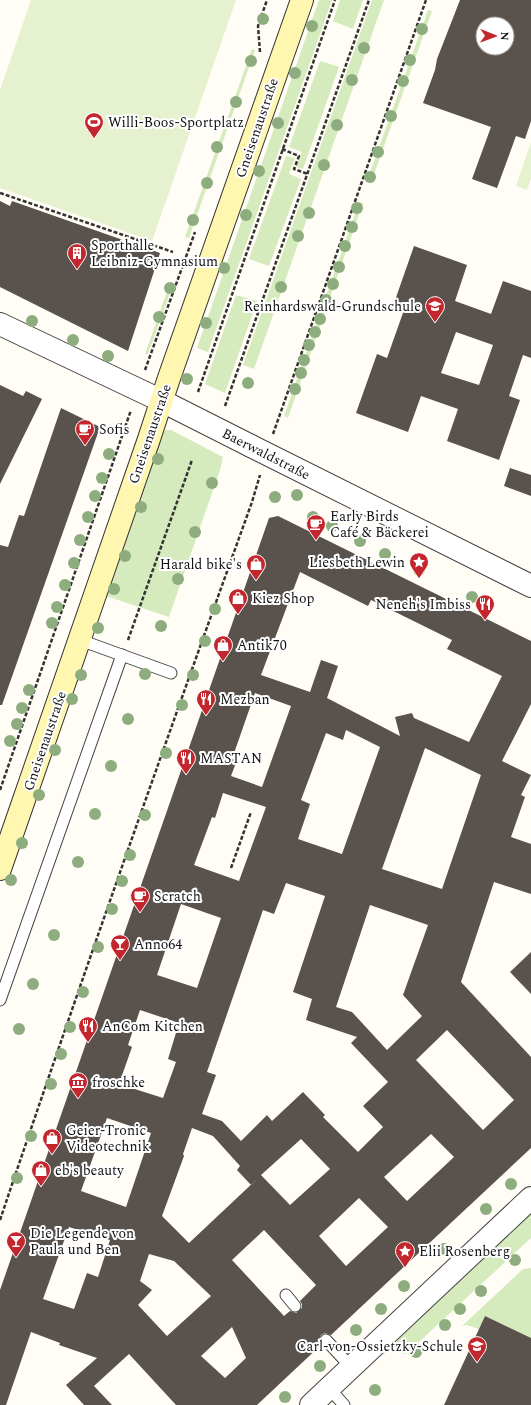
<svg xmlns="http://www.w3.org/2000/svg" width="531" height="1405" font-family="Spectral,serif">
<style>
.green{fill:#d5ebbd}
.pitch{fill:#e6f2cf}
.building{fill:#5a524d;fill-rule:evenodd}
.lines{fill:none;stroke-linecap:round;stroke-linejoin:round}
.service-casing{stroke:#444;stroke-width:13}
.minor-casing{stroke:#444;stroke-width:24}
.tertiary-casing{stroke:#444;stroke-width:24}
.secondary-casing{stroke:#333;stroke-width:24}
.path{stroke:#333;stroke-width:2.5;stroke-dasharray:4 2;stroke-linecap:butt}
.service{stroke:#fff;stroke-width:11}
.minor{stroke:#fff;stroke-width:22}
.tertiary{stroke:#fff;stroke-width:22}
.secondary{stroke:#fff6b0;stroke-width:22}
.tree{fill:#8dad7f}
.labels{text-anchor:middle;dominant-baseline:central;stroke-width:4;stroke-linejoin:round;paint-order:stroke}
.poi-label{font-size:14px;fill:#111;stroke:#fff;text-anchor:start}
.street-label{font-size:14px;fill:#111;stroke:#fff}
</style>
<rect width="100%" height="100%" fill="#fffdf5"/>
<!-- green -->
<g class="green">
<polygon points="319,0 332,0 208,352 197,348"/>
<polygon points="340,0 363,0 353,29 333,21"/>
<polygon points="372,0 384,0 254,369 243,365"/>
<polygon points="428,10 432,11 372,180 368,178"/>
<polygon points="252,49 255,50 189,238 185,237"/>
<polygon points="320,61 339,67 303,169 296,167 302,152 289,147"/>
<polygon points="286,156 295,158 289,174 301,179 269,266 249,259"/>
<polygon points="359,202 363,203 288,418 284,416"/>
<polygon points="170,283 173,285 148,354 145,354"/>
<polygon points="236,295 257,301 225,393 205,384"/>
<polygon points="166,430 171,430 223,457 220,470 169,617 106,596 163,432"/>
<polygon points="531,1214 531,1238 406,1354 386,1350"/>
<polygon points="531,1268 531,1338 485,1316 479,1329 466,1325 462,1326 523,1269"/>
</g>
<!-- pitch -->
<g class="pitch">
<polygon points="31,0 236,0 152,241 0,188 0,90"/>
<polygon points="531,142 531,178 527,190 516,186"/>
</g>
<!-- building -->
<g class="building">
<path d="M460 0H531V121L525 139 516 136 497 188 472 179 491 127 423 103 435 70 437 59ZM483 24H507V48H483Z"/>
<polygon points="0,201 10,206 12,201 160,253 128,351 0,287"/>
<path d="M414 246 467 265 455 301 491 314 503 281 531 291V358L523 355 509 396 520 400 499 460 447 441 458 409 421 396 408 432 356 413 377 354 387 358 404 310 393 306ZM456 332 493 345 479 385 441 373Z"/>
<polygon points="0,385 23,396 26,391 42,399 0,484"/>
<polygon points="61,408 100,427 2,705 0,705 0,545 8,547 19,515 24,516"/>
<polygon points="510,468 531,475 531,496 504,486"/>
<path d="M278 516 531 641V704L502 761 531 775 521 795 525 797 511 837 531 844V894L494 882 461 982 531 1057V1148L331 1335 325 1333 321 1335 319 1341 321 1345 257 1405H176L129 1354 94 1386 112 1405H84L66 1385 97 1358 59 1345 60 1343 31 1332 6 1405H0V1290L269 518ZM300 572 368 606 371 600 452 640 447 649 502 676 469 742 414 718 412 713 395 717 400 736 327 698 338 666 321 660 310 692 261 675ZM255 693 291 706 262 787 231 776 237 760 232 759ZM346 730 380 747 342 854 298 839 310 804 301 800 326 733 343 740ZM425 748 481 775 442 889 382 869ZM223 793 266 807 239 881 194 865 212 817 215 818ZM286 883 325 896 293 992 312 999 306 1020 357 1037 351 1043 388 1082 363 1106 383 1127 358 1152 323 1117 325 1115 303 1092 272 1121 267 1115 241 1141 222 1121 202 1114 216 1075 207 1072 263 910 274 914ZM181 904 221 918 197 988 157 975ZM370 905 428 925 403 995 422 1016 387 1050 352 1012 336 1007ZM140 1010 179 1023 168 1059 176 1062 163 1098 119 1084 132 1047 128 1045ZM447 1030 514 1100 483 1130 416 1060ZM107 1118 151 1133 126 1207 81 1191ZM192 1128 213 1136 240 1166 237 1170 251 1185 257 1179 189 1243 162 1216 184 1156 183 1154ZM431 1134 454 1157 407 1201 384 1177ZM301 1139 330 1169 290 1205 261 1175ZM359 1198 388 1227 346 1266 319 1236ZM69 1227 110 1240 98 1277 87 1273 74 1309 43 1299ZM264 1230 316 1285 300 1301 302 1304V1308L296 1313 290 1311 284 1316 232 1260ZM149 1254 174 1261 211 1296 167 1336 138 1305 152 1290 140 1281ZM232 1327 246 1358 225 1378 201 1356Z"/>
<polygon points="531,952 531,994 510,972"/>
<polygon points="485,1316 531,1338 531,1405 444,1405"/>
</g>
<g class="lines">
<defs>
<g id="service">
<polyline points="80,640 171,673"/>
<polyline points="0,1000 122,655"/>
<polyline points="286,1295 295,1306"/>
<polyline points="326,1340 351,1367"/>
<polyline points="329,1388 344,1405"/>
</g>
<g id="minor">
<polyline points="0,324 162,401 251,446"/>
<polyline points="311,1405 531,1198"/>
</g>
<polyline id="tertiary" points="251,446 531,586"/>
<polyline id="secondary" points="0,869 149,439 169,378 302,0"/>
</defs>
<!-- service casing -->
<use href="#service" class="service-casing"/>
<!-- minor casing -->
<use href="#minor" class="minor-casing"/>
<!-- tertiary casing -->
<use href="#tertiary" class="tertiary-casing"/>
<!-- secondary casing -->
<use href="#secondary" class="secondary-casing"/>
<!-- path -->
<g class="path">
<polyline points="260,52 258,26 267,0"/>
<polyline points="282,149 299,156 294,169 308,174"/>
<polyline points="0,193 173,252"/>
<polyline points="145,370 195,232"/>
<polyline points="198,392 335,0"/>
<polyline points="225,406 369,0"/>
<polyline points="273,434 426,0"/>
<polyline points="128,640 192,460"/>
<polyline points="0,790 131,410"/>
<polyline points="231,868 251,812"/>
<path d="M0 1220C81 980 166 741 252 502L260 475"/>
</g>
<!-- service -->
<use href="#service" class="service"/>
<!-- minor -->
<use href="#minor" class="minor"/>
<!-- tertiary -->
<use href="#tertiary" class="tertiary"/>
<!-- secondary -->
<use href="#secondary" class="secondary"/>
</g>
<!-- trees -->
<g class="tree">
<circle cx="263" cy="19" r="6"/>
<circle cx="312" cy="26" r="6"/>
<circle cx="422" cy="29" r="6"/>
<circle cx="364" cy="48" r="6"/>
<circle cx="410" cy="60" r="6"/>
<circle cx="251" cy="61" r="6"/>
<circle cx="295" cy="73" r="6"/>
<circle cx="352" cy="80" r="6"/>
<circle cx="403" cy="81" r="6"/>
<circle cx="236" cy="102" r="6"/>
<circle cx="391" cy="116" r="6"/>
<circle cx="278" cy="123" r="6"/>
<circle cx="337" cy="125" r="6"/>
<circle cx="217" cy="147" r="6"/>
<circle cx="378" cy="152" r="6"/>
<circle cx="324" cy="165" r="6"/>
<circle cx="259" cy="171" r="6"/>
<circle cx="370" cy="177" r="6"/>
<circle cx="207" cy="183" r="6"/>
<circle cx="357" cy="208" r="6"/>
<circle cx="309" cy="213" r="6"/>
<circle cx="246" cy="215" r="6"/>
<circle cx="193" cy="220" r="6"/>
<circle cx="352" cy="227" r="6"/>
<circle cx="298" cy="236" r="6"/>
<circle cx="345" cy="246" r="6"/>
<circle cx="339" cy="267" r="6"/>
<circle cx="224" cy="268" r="6"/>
<circle cx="333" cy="284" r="6"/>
<circle cx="281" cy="287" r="6"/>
<circle cx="170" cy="288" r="6"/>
<circle cx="326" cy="300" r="6"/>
<circle cx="159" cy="317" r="6"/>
<circle cx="320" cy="319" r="6"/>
<circle cx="32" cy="321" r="6"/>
<circle cx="206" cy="323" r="6"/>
<circle cx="315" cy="332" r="6"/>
<circle cx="73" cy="340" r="6"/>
<circle cx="309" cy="345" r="6"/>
<circle cx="108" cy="356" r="6"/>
<circle cx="304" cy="360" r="6"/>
<circle cx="301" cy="373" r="6"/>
<circle cx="187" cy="379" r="6"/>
<circle cx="248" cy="383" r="6"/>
<circle cx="295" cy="389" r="6"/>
<circle cx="109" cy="454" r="6"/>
<circle cx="158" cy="459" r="6"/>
<circle cx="102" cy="478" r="6"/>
<circle cx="212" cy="483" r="6"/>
<circle cx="297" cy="495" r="6"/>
<circle cx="95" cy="496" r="6"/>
<circle cx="275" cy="497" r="6"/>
<circle cx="141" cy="507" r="6"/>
<circle cx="88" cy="517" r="6"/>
<circle cx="313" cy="517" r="6"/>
<circle cx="332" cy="526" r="6"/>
<circle cx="195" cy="532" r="6"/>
<circle cx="80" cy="540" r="6"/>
<circle cx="360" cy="541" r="6"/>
<circle cx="385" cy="554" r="6"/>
<circle cx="125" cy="556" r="6"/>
<circle cx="74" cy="563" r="6"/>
<circle cx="419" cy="570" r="6"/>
<circle cx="178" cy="579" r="6"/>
<circle cx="65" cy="585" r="6"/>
<circle cx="114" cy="589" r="6"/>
<circle cx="472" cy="597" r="6"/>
<circle cx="57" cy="607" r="6"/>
<circle cx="215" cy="609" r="6"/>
<circle cx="52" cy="623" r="6"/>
<circle cx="161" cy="626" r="6"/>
<circle cx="98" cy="628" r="6"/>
<circle cx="205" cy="641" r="6"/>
<circle cx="145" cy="674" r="6"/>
<circle cx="81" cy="675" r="6"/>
<circle cx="193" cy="675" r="6"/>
<circle cx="29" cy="690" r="6"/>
<circle cx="72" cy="699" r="6"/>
<circle cx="182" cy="705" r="6"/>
<circle cx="22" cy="708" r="6"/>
<circle cx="128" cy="719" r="6"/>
<circle cx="17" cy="724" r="6"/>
<circle cx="10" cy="741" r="6"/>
<circle cx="55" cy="750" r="6"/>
<circle cx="166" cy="753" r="6"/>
<circle cx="111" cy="766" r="6"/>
<circle cx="39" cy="795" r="6"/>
<circle cx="95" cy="814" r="6"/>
<circle cx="145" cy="815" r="6"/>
<circle cx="22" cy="843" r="6"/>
<circle cx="130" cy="855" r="6"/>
<circle cx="78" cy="862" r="6"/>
<circle cx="11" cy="880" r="6"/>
<circle cx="122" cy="881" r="6"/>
<circle cx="112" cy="909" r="6"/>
<circle cx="54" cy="935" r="6"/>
<circle cx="98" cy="947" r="6"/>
<circle cx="33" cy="984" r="6"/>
<circle cx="83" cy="992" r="6"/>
<circle cx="70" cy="1027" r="6"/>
<circle cx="19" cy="1029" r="6"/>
<circle cx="61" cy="1054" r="6"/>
<circle cx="51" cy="1084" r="6"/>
<circle cx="31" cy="1136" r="6"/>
<circle cx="17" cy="1178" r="6"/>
<circle cx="511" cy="1184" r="6"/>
<circle cx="486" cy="1209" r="6"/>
<circle cx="444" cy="1249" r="6"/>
<circle cx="515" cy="1260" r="6"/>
<circle cx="404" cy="1286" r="6"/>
<circle cx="481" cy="1291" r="6"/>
<circle cx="381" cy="1309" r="6"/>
<circle cx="460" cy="1309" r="6"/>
<circle cx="445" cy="1325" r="6"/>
<circle cx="356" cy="1330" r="6"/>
<circle cx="416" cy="1352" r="6"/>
<circle cx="320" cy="1366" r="6"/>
<circle cx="375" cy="1390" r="6"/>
<circle cx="285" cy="1397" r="6"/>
</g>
<!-- icons -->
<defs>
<symbol id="stadium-pin" viewBox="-11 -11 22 30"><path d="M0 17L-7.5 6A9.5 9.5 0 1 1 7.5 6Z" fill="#c4262e" stroke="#fff"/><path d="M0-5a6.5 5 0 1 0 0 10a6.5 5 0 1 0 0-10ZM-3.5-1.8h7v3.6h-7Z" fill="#fff"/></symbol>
<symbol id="building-pin" viewBox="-11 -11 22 30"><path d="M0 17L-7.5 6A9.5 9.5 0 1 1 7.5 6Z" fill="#c4262e" stroke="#fff"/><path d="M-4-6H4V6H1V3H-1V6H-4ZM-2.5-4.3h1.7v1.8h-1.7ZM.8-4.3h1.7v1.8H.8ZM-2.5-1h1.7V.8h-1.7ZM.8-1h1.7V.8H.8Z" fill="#fff"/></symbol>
<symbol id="school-pin" viewBox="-11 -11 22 30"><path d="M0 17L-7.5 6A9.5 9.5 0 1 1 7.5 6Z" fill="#c4262e" stroke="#fff"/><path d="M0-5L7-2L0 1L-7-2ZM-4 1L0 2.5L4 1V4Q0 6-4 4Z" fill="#fff"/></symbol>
<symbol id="cafe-pin" viewBox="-11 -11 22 30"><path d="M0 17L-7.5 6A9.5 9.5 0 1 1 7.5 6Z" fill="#c4262e" stroke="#fff"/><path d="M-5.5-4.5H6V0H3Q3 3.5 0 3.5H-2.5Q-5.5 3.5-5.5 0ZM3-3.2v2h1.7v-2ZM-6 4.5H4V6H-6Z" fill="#fff"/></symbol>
<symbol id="sight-pin" viewBox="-11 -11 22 30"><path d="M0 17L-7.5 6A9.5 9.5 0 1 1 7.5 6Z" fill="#c4262e" stroke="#fff"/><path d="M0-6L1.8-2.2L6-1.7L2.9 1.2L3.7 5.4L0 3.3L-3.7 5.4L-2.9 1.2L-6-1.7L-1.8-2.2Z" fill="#fff"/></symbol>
<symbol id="shop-pin" viewBox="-11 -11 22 30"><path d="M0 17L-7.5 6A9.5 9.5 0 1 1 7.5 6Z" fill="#c4262e" stroke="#fff"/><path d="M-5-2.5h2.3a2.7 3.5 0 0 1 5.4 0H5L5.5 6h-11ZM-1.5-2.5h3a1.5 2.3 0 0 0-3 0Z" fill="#fff"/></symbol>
<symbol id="restaurant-pin" viewBox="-11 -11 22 30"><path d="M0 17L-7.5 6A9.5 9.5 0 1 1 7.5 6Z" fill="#c4262e" stroke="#fff"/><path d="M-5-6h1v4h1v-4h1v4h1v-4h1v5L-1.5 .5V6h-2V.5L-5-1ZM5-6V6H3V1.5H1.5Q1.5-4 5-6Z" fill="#fff"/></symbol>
<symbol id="bar-pin" viewBox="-11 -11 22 30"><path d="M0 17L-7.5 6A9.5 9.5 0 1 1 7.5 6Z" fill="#c4262e" stroke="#fff"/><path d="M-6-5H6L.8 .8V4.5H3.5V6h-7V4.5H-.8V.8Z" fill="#fff"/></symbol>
<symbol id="museum-pin" viewBox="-11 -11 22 30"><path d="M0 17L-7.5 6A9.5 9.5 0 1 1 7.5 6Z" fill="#c4262e" stroke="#fff"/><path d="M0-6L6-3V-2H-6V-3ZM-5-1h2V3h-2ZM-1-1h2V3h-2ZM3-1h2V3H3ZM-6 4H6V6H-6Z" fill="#fff"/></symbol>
</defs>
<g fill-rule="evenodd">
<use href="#stadium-pin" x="83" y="111" width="22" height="30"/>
<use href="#building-pin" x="66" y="242" width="22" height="30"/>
<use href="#school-pin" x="424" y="295" width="22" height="30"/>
<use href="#cafe-pin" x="74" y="418" width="22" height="30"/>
<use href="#cafe-pin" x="305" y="513" width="22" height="30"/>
<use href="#sight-pin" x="408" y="551" width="22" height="30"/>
<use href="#shop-pin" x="245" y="553" width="22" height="30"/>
<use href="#shop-pin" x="227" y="587" width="22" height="30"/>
<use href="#restaurant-pin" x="474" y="593" width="22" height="30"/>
<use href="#shop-pin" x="212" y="634" width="22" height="30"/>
<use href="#restaurant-pin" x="195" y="688" width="22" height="30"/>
<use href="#restaurant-pin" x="175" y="747" width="22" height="30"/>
<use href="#cafe-pin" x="129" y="885" width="22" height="30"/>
<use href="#bar-pin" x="109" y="933" width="22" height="30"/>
<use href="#restaurant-pin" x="77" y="1015" width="22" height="30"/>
<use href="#museum-pin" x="67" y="1071" width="22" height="30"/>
<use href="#shop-pin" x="41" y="1127" width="22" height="30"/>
<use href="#shop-pin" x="30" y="1159" width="22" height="30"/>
<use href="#bar-pin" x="5" y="1230" width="22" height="30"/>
<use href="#sight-pin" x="394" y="1240" width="22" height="30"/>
<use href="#school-pin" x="466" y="1335" width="22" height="30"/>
</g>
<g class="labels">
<!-- poi labels -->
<g class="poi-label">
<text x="108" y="122">Willi-Boos-Sportplatz</text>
<text x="91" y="245">Sporthalle<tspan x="91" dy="16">Leibniz-Gymnasium</tspan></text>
<text x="421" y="306" text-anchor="end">Reinhardswald-Grundschule</text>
<text x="99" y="429">Sofis</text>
<text x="330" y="516">Early Birds<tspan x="330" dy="16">Café &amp; Bäckerei</tspan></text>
<text x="405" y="562" text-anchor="end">Liesbeth Lewin</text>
<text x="242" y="564" text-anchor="end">Harald bike's</text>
<text x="252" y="598">Kiez Shop</text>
<text x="471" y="604" text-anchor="end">Neneh's Imbiss</text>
<text x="237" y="645">Antik70</text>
<text x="220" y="699">Mezban</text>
<text x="200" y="758">MASTAN</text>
<text x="154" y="896">Scratch</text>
<text x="134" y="944">Anno64</text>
<text x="102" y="1026">AnCom Kitchen</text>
<text x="92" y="1082">froschke</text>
<text x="66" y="1130">Geier-Tronic<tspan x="66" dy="16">Videotechnik</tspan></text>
<text x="55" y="1170">eb's beauty</text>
<text x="30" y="1233">Die Legende von<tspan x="30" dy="16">Paula und Ben</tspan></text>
<text x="419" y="1251">Elii Rosenberg</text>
<text x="463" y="1346" text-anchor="end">Carl-von-Ossietzky-Schule</text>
</g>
<!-- street labels -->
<g class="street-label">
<text transform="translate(257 128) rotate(-71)">Gneisenaustraße</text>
<text transform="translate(150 434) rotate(-71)">Gneisenaustraße</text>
<text transform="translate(266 454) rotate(27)">Baerwaldstraße</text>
<text transform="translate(45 741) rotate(-71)">Gneisenaustraße</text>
</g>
</g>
<!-- north arrow -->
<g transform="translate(495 36) rotate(91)"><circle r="19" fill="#ffffff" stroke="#a0a0a0"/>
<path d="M0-3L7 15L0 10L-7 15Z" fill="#c4262e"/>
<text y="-6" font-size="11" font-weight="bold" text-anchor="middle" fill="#111111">N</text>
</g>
</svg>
